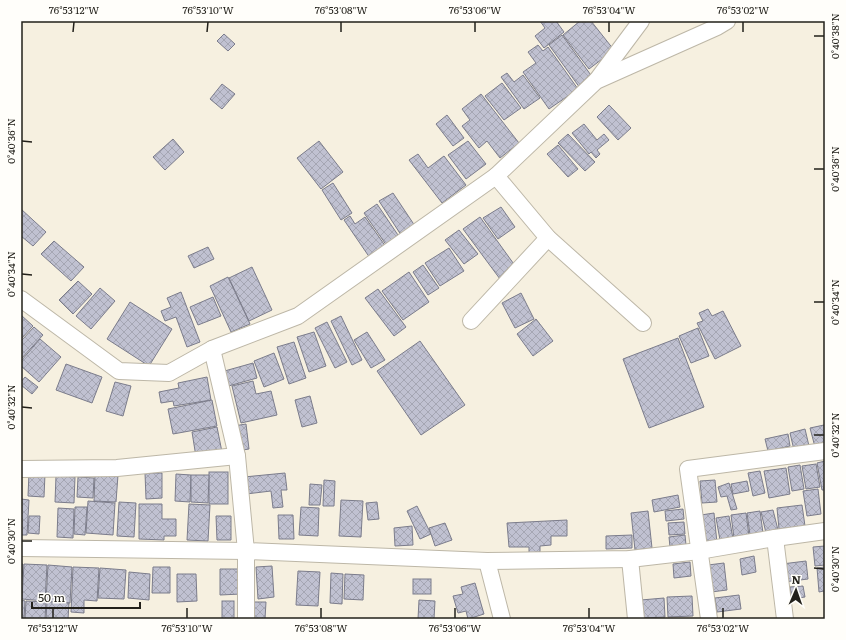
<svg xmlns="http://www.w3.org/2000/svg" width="846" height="640" font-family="Literata,serif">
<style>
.building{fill:url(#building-cross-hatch);stroke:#7b7c8b}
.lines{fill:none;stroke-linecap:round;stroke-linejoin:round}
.street-casing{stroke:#bdb7a7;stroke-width:18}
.street{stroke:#fff;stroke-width:16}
.ticks{fill:none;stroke:#22201a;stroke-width:1.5}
.neatline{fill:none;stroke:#22201a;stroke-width:1.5}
.ticks-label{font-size:10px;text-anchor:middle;fill:#22201a}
</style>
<defs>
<pattern id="building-cross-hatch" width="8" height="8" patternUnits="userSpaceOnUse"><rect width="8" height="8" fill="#c0c1d1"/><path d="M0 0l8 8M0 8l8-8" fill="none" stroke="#a5a6b3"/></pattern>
</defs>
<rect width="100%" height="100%" fill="#f6f0e0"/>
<!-- building -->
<g class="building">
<polygon points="540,21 556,21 564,32 544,48 535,36 545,28"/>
<polygon points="580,21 591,21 614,50 589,69 563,35"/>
<polygon points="224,34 235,44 228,51 217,41"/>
<polygon points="562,35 593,78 580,88 549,45"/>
<polygon points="538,45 543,51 548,47 578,89 549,109 523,72 536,63 528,52"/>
<polygon points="507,73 514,82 523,75 540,98 524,109 501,77"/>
<polygon points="502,83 521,108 504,120 485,96"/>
<polygon points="222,84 235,94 222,109 210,99"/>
<polygon points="481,94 519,143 500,158 487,141 479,148 462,126 470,120 462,109"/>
<polygon points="609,105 631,128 618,140 597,117"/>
<polygon points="447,115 464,138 453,146 436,124"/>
<polygon points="584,124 597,140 604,134 609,140 597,150 600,154 596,158 591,152 589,154 572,133"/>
<polygon points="568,134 595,162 585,171 558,143"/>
<polygon points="173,139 184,152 165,170 153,157"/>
<polygon points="319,141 343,172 321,189 297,158"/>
<polygon points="468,141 486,164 466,179 448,155"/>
<polygon points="558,145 578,169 568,177 547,154"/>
<polygon points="418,154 428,168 444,156 466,185 442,203 409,160"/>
<polygon points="333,183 352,213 341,220 322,190"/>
<polygon points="393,193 417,229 403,238 379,201"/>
<polygon points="377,204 400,238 387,246 364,213"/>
<polygon points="501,207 515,227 498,239 483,218"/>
<polygon points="21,209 46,232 33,246 21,236"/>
<polygon points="350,216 355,224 365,217 386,247 370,258 344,220"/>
<polygon points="480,217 516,267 500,279 463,229"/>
<polygon points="459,230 478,254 464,264 445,240"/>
<polygon points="54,241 84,267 71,281 41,254"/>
<polygon points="208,247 214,259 194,268 188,256"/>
<polygon points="449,248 464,271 440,286 425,263"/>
<polygon points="423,265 439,288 428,295 413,272"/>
<polygon points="252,267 272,310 249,321 229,278"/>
<polygon points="409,272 429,302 403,320 382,291"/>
<polygon points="228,277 250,324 231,332 210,286"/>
<polygon points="78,281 92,294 73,314 59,300"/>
<polygon points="100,288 115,301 91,329 76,316"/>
<polygon points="378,289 406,327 394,336 365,298"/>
<polygon points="181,292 200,342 187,347 176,317 165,321 161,311 171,307 167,298"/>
<polygon points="521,293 534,319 515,328 502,303"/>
<polygon points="213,297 221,316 198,325 190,307"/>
<polygon points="130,302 172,329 149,366 107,339"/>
<polygon points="708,309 712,316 723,311 741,346 715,359 697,323 703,321 699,313"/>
<polygon points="21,315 33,326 21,339"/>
<polygon points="341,316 362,360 352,365 331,321"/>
<polygon points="536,319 553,341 533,356 517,334"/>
<polygon points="327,322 347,362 335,368 315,328"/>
<polygon points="34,327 43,335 21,359 21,341"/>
<polygon points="698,328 709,356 691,363 679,336"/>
<polygon points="314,332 326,366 309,372 297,337"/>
<polygon points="367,332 385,360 371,368 354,340"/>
<polygon points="678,338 704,407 649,428 623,359"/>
<polygon points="40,339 61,357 39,382 21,366 21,361"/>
<polygon points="420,341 465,405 421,435 377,371"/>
<polygon points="294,342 306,378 289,384 277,347"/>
<polygon points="274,353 284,379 264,387 254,361"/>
<polygon points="253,363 257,378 225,387 221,372"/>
<polygon points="66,364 102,377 92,403 56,390"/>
<polygon points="25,377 38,387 32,394 21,385 21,382"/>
<polygon points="207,377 211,400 174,406 173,401 161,403 159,392 179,388 178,383"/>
<polygon points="253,381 256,394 271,391 277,415 241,423 232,386"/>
<polygon points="115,382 131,386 123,416 106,411"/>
<polygon points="310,396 317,423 302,427 295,400"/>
<polygon points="212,400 217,426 173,434 168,409"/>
<polygon points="246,424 249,449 237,451 234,426"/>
<polygon points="824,425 825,431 825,444 815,447 810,428"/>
<polygon points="217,427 222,452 196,457 192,432"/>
<polygon points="805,429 809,446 794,450 790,433"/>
<polygon points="788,434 790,446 768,451 765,439"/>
<polygon points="825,461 825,490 822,490 817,463"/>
<polygon points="816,464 820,487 806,489 802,466"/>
<polygon points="800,465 804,489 792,491 788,467"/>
<polygon points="786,468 790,494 769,498 764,471"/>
<polygon points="760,471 765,493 753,496 748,473"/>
<rect x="209" y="472" width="19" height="32"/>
<polygon points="29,473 45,474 44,497 28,496"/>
<polygon points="145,473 162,473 162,498 146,499"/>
<polygon points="285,473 287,490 281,490 283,507 273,508 271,491 246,494 244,477"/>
<polygon points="95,474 118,475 116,502 94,501"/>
<polygon points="176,474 191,475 190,502 175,501"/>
<polygon points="191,475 209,475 208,503 191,502"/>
<polygon points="56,476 75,477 74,503 55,502"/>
<polygon points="78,477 94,478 93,498 77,497"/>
<polygon points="324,480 335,481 334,506 323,506"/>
<polygon points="715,480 717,502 702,503 700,481"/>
<polygon points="747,481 749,491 733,494 731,484"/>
<polygon points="729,483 737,509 731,510 727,496 721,497 718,487"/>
<polygon points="310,484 322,485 320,505 309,505"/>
<polygon points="818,489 821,514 807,516 803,491"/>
<polygon points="678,495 680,507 654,512 652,500"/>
<polygon points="21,499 29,500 27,535 21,535"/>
<polygon points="341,500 363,501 361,537 339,536"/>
<polygon points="88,501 115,503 113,535 86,533"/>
<polygon points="119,502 136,503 134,537 117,536"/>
<polygon points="377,502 379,519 368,520 366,503"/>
<polygon points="139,504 162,504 162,519 176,519 176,536 164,536 164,540 139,539"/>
<polygon points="189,504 210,505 208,541 187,540"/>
<polygon points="802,505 805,526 779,529 777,508"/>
<polygon points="417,506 431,534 420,539 407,511"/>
<polygon points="75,507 87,507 85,535 74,534"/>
<polygon points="301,507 319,508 318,536 299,535"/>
<polygon points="58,508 74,509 73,538 57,537"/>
<polygon points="683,509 684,519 666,521 665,511"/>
<polygon points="773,510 778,530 766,533 761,512"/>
<polygon points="648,511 652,548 635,550 631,513"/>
<polygon points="760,511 763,533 750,535 747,513"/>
<polygon points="714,513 717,543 704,544 701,515"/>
<polygon points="746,513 749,536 734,538 731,515"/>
<polygon points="278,515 293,515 294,539 279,539"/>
<polygon points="29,516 40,516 39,534 28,533"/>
<polygon points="216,516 231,516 231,540 217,540"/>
<polygon points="729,516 733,539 720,540 716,518"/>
<polygon points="567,520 567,536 551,536 551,545 540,546 540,552 529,553 529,547 509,547 507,523"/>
<polygon points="684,522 685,534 669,535 668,523"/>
<polygon points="445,523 452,540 435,546 429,528"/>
<polygon points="412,526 413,545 395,546 394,528"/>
<polygon points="632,535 632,548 606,549 606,536"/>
<polygon points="685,535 686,545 670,547 669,537"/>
<polygon points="825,546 825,565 815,566 813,547"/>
<polygon points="754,556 756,572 742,575 740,559"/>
<polygon points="806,561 808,579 784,582 782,564"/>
<polygon points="690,562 691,576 674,578 673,564"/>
<polygon points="724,563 727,590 711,592 708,565"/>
<polygon points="21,564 23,564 21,596"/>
<polygon points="24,564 47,565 45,601 22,599"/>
<polygon points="48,565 72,567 70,603 46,601"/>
<polygon points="272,566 274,597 258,599 256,567"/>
<polygon points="73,567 99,568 97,601 84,600 84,613 71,612"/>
<polygon points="153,567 170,567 170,593 152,593"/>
<polygon points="825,567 825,602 824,591 819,592 817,568"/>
<polygon points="100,568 126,570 124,599 98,598"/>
<polygon points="220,569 240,569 241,594 220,595"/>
<polygon points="298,571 320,572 318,606 296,605"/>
<polygon points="129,572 150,574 149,600 128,598"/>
<polygon points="331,573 343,574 342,604 330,603"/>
<polygon points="177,574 196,574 197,601 177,602"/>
<polygon points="345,574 364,575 363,600 344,599"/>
<rect x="413" y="579" width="18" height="15"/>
<polygon points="475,583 484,614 468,619 466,611 458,613 453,596 463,594 461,587"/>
<polygon points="803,586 805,597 792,599 790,587"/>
<polygon points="739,595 741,609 717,612 715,598"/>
<polygon points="692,596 693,616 668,617 667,597"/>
<polygon points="664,598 665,617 642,618 641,600"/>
<polygon points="21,600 25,601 24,619 21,619"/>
<polygon points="419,600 435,601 434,619 418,619"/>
<polygon points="26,601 46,602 45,619 25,619"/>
<rect x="222" y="601" width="12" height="18"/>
<polygon points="47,602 69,603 68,619 46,619"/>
<polygon points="253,602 266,602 265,619 252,619"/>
</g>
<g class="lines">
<defs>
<g id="street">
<polyline points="597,80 641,21"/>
<polyline points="496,176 548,238 643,323"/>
<polyline points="21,299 119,371 169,373 212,349 298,316 496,176 596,81 717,27 727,21"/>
<polyline points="471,321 548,238"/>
<polyline points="212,349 237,456 246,551 246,619"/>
<polyline points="21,469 117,468 237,456"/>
<polyline points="775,538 785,619"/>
<polyline points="21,548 246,551 487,561 630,559 699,551 775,538 825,531"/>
<polyline points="630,559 636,619"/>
<polyline points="487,561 502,619"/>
<polyline points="709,619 688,469 825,451"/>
</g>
</defs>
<!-- street casing -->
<use href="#street" class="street-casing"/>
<!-- street -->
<use href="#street" class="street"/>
</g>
<!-- ticks -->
<path class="ticks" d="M73 32 74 22M207 32 208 22M341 32V22M475 32V22M609 32V22M743 32V22M814 36H824M22 141 32 142M814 169H824M22 274 32 275M814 302H824M22 407 32 408M814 435H824M22 541H32M814 568 824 569M53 618V608M187 618V608M321 618V608M455 618V608M589 618V608M723 618V608"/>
<!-- border -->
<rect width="846" height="640" fill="none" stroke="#fffefa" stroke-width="44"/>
<!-- north arrow -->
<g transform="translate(796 590) rotate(2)" stroke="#fffefa" stroke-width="3" paint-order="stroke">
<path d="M0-3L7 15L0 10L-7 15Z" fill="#22201a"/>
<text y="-6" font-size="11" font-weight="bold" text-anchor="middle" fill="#22201a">N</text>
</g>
<!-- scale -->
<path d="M32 602v6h108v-6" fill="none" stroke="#22201a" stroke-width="2"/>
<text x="38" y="602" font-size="12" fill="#22201a" stroke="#fffefa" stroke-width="3" paint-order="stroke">50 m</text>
<rect x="22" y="22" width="802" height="596" class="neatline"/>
<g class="ticks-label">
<text x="74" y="14">76°53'12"W</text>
<text x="208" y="14">76°53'10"W</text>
<text x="341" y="14">76°53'08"W</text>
<text x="475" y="14">76°53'06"W</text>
<text x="609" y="14">76°53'04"W</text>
<text x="743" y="14">76°53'02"W</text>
<text transform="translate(835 36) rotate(-90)" y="4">0°40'38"N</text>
<text transform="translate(11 141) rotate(-90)" y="4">0°40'36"N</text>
<text transform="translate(835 169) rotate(-90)" y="4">0°40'36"N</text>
<text transform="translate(11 274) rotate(-90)" y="4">0°40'34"N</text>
<text transform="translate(835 302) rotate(-90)" y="4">0°40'34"N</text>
<text transform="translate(11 407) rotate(-90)" y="4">0°40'32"N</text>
<text transform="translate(835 435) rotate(-90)" y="4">0°40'32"N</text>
<text transform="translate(11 541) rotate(-90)" y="4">0°40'30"N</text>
<text transform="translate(835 569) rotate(-90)" y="4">0°40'30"N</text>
<text x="53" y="632">76°53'12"W</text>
<text x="187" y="632">76°53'10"W</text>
<text x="321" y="632">76°53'08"W</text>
<text x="455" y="632">76°53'06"W</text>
<text x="589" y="632">76°53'04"W</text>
<text x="723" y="632">76°53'02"W</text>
</g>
</svg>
